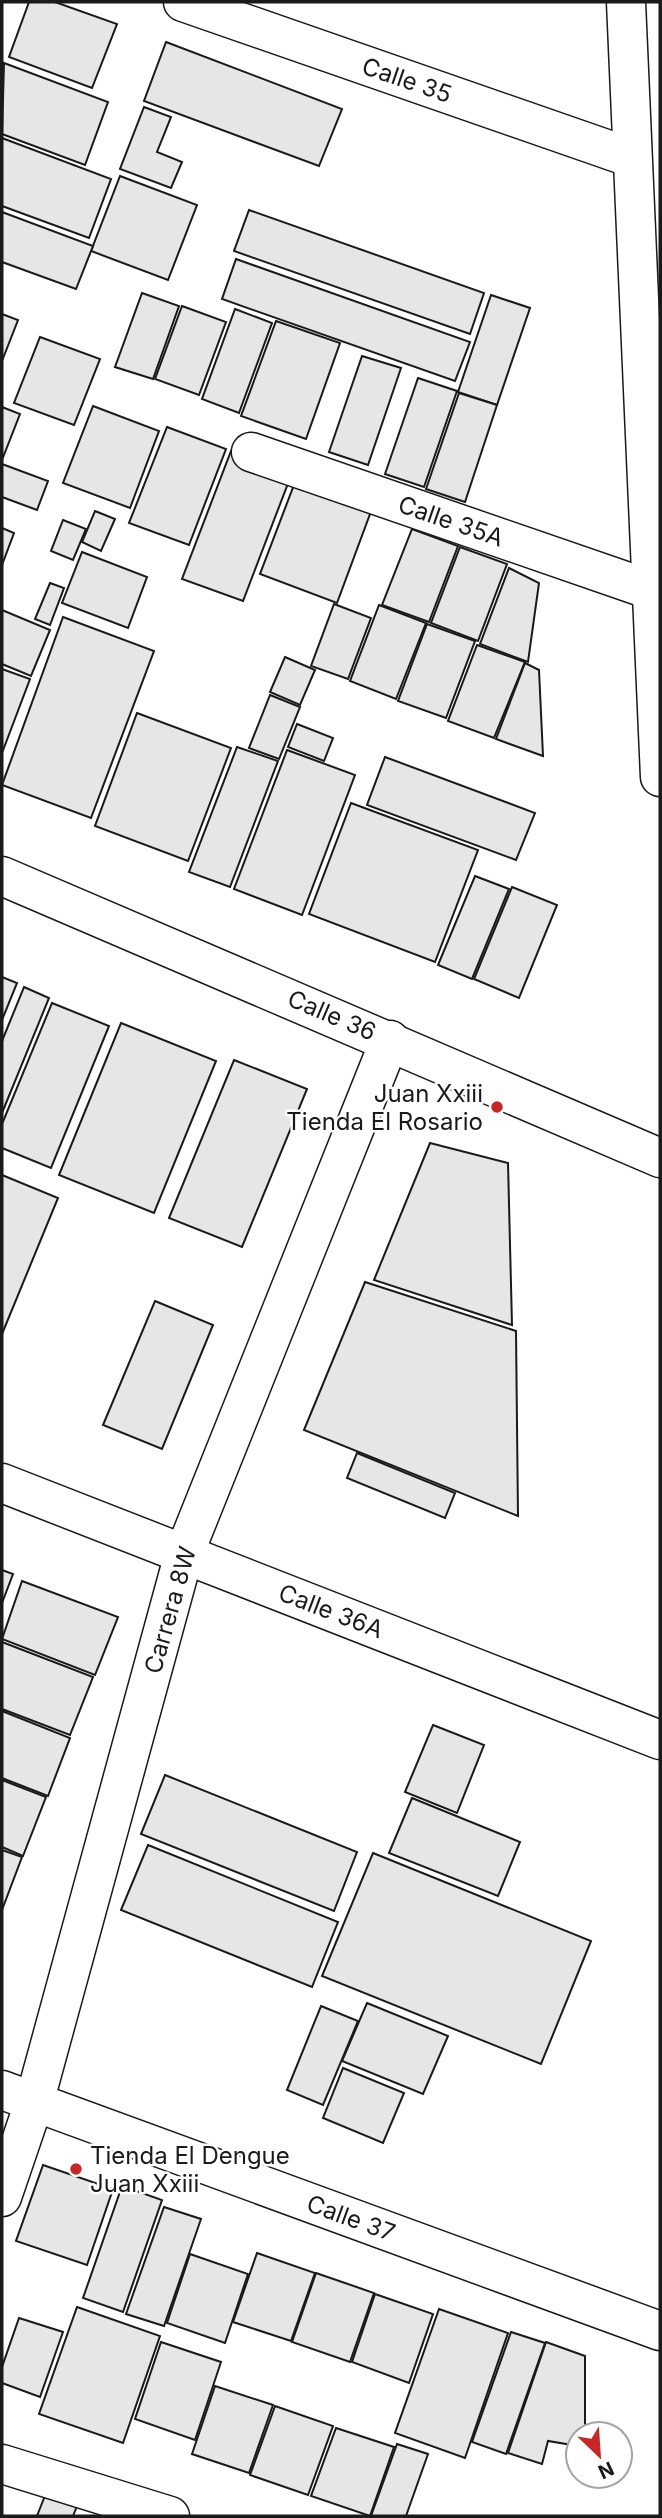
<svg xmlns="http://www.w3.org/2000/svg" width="662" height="2518" font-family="Inter,sans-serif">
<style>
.building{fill:#e6e6e6;stroke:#1a1a1a;stroke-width:2}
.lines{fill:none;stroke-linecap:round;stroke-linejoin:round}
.minor-casing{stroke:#1a1a1a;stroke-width:41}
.secondary-casing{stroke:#1a1a1a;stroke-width:41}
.minor{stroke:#fff;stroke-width:38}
.secondary{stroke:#fff;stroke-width:38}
.poi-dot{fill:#c62828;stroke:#fff;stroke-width:2.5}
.labels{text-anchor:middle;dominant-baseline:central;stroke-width:5;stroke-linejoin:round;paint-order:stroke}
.street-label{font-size:24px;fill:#1a1a1a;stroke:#fff}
.poi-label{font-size:24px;fill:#1a1a1a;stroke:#fff;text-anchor:end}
</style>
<rect width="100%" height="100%" fill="#fff"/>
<!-- building -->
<g class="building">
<polygon points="29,2 55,2 117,24 92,88 9,57"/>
<polygon points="166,42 342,109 319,166 144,101"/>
<polygon points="4,63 108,102 85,165 2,134"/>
<polygon points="144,107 171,117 157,152 182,162 171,188 120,169"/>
<polygon points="2,138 111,179 89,238 2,206"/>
<polygon points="120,176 197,205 168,280 91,251"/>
<polygon points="249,210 484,293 470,334 234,251"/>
<polygon points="2,212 93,246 76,289 2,262"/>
<polygon points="236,259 470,342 455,381 222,299"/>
<polygon points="142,293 179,306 153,379 115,367"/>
<polygon points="491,295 530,308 497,405 458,392"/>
<polygon points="182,306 226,322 199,395 155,379"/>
<polygon points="235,309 272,323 239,413 202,399"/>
<polygon points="2,314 18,320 2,361"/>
<polygon points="276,321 340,343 306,439 241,416"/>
<polygon points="40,337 100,359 74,425 14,403"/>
<polygon points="362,356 401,368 368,465 329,452"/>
<polygon points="418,378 457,391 424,487 385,474"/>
<polygon points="459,393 497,405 465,502 426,489"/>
<polygon points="93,406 159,431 130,508 63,483"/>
<polygon points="2,407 20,414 2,460"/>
<polygon points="167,427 226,449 189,545 129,523"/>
<polygon points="231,451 292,473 243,601 182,579"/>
<polygon points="2,464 48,481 37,510 2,497"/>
<polygon points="297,477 373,506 337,603 260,574"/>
<polygon points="95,511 115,519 101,551 82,542"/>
<polygon points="63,520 86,529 73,560 51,551"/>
<polygon points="2,528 14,533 2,565"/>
<polygon points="412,529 458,546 429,622 382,605"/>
<polygon points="460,547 507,564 478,641 431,623"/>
<polygon points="82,552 147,577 128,628 62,603"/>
<polygon points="509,568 539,583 528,662 480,644"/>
<polygon points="50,583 64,588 50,625 35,619"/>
<polygon points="334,604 371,618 348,679 311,666"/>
<polygon points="379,605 426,623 396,699 350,681"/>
<polygon points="2,610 50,630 31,676 2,664"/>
<polygon points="63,617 154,651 91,818 2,785"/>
<polygon points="427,624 475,641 446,718 398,701"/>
<polygon points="477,645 525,662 494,738 448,721"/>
<polygon points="285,657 315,670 300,705 270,692"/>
<polygon points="525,663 539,670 543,756 496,739"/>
<polygon points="2,669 30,679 2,753"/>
<polygon points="270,695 300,707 279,759 249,748"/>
<polygon points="137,713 231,748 188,861 95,826"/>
<polygon points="297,724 333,738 324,761 288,747"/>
<polygon points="237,747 278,761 230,887 189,872"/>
<polygon points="287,750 355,775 302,915 234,889"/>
<polygon points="385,757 535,813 516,860 367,805"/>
<polygon points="351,803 478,850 435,962 309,914"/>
<polygon points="475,876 509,889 472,979 438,965"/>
<polygon points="512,887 557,905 519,998 474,979"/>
<polygon points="2,977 17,983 2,1020"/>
<polygon points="24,987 49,998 2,1113 2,1041"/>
<polygon points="52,1003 109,1026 51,1168 2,1148 2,1124"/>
<polygon points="121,1023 216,1061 154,1213 59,1175"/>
<polygon points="234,1060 307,1089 242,1247 169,1218"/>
<polygon points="430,1143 508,1163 512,1325 374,1280"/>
<polygon points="2,1175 58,1198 2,1334"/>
<polygon points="365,1282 516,1331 518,1516 304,1430"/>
<polygon points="155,1301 213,1325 162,1449 103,1425"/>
<polygon points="357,1453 455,1493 445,1518 347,1478"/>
<polygon points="2,1570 13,1574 2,1603"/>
<polygon points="22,1581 118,1617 95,1675 2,1639"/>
<polygon points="2,1642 93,1677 70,1735 2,1709"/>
<polygon points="2,1711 70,1738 48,1796 2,1778"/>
<polygon points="433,1725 484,1745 457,1813 405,1792"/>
<polygon points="165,1775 357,1852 334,1911 141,1834"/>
<polygon points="2,1780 46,1797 23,1856 2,1847"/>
<polygon points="412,1798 520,1842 498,1896 389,1853"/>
<polygon points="148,1845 338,1922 312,1987 121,1910"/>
<polygon points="2,1850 22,1857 2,1910"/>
<polygon points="373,1853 591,1941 541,2064 322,1976"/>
<polygon points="367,2003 448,2036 423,2094 342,2061"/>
<polygon points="321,2006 358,2021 323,2105 287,2090"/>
<polygon points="343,2068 404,2093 383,2143 323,2118"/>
<polygon points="43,2165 113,2189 87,2265 16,2241"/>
<polygon points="122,2186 162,2200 123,2312 83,2298"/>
<polygon points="164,2207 201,2219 164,2326 126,2314"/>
<polygon points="257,2253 315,2273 291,2341 233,2322"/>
<polygon points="190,2254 248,2274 225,2343 167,2323"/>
<polygon points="316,2273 374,2293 350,2362 292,2342"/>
<polygon points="375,2294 433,2314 409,2383 352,2362"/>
<polygon points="77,2307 160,2336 123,2443 39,2414"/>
<polygon points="439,2309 508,2333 465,2458 395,2433"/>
<polygon points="19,2318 63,2332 40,2397 2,2383 2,2367"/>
<polygon points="511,2332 545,2343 506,2454 472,2442"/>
<polygon points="161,2342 221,2362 195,2440 135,2419"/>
<polygon points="546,2342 585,2356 585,2434 578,2434 578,2446 548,2441 542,2464 508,2453"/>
<polygon points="215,2386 273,2405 249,2473 192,2454"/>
<polygon points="275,2406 333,2426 308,2495 250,2475"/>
<polygon points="336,2428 394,2447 370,2516 311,2496"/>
<polygon points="397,2444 428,2454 406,2516 371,2516"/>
<polygon points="46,2493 77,2506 73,2516 37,2516"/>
</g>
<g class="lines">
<defs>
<g id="minor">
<polyline points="183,2 632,158"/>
<polyline points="251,452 651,590"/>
<polyline points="2,876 660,1158"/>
<polyline points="2,1483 660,1740"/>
<polyline points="2,2090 660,2331"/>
<polyline points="2,2197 34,2103 184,1554 390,1040"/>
<polyline points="2,2464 170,2516"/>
</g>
<polyline id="secondary" points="626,2 660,777"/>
</defs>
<!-- minor casing -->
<use href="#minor" class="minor-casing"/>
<!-- secondary casing -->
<use href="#secondary" class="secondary-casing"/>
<!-- minor -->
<use href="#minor" class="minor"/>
<!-- secondary -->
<use href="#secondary" class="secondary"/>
</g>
<!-- markers -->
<g class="poi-dot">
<circle cx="497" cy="1107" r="7"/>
<circle cx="76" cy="2169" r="7"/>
</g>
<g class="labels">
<!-- street labels -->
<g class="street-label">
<text transform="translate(407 80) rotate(19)">Calle 35</text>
<text transform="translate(451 521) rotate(19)">Calle 35A</text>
<text transform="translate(332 1015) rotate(23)">Calle 36</text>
<text transform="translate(170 1610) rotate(-74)">Carrera 8W</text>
<text transform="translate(331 1611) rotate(21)">Calle 36A</text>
<text transform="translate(351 2218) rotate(20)">Calle 37</text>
</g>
<!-- poi labels -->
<g class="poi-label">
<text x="483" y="1093">Juan Xxiii<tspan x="483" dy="28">Tienda El Rosario</tspan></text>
<text x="90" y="2155" text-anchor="start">Tienda El Dengue<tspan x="90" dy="28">Juan Xxiii</tspan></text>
</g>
</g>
<!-- border -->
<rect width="662" height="2518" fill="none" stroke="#1a1a1a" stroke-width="7"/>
<!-- north arrow -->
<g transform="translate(599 2455) rotate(155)"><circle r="33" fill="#ffffff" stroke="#a3a3a3" stroke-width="2"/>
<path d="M0-5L12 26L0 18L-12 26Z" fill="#c62828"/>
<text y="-10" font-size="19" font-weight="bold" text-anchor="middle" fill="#1a1a1a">N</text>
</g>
</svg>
